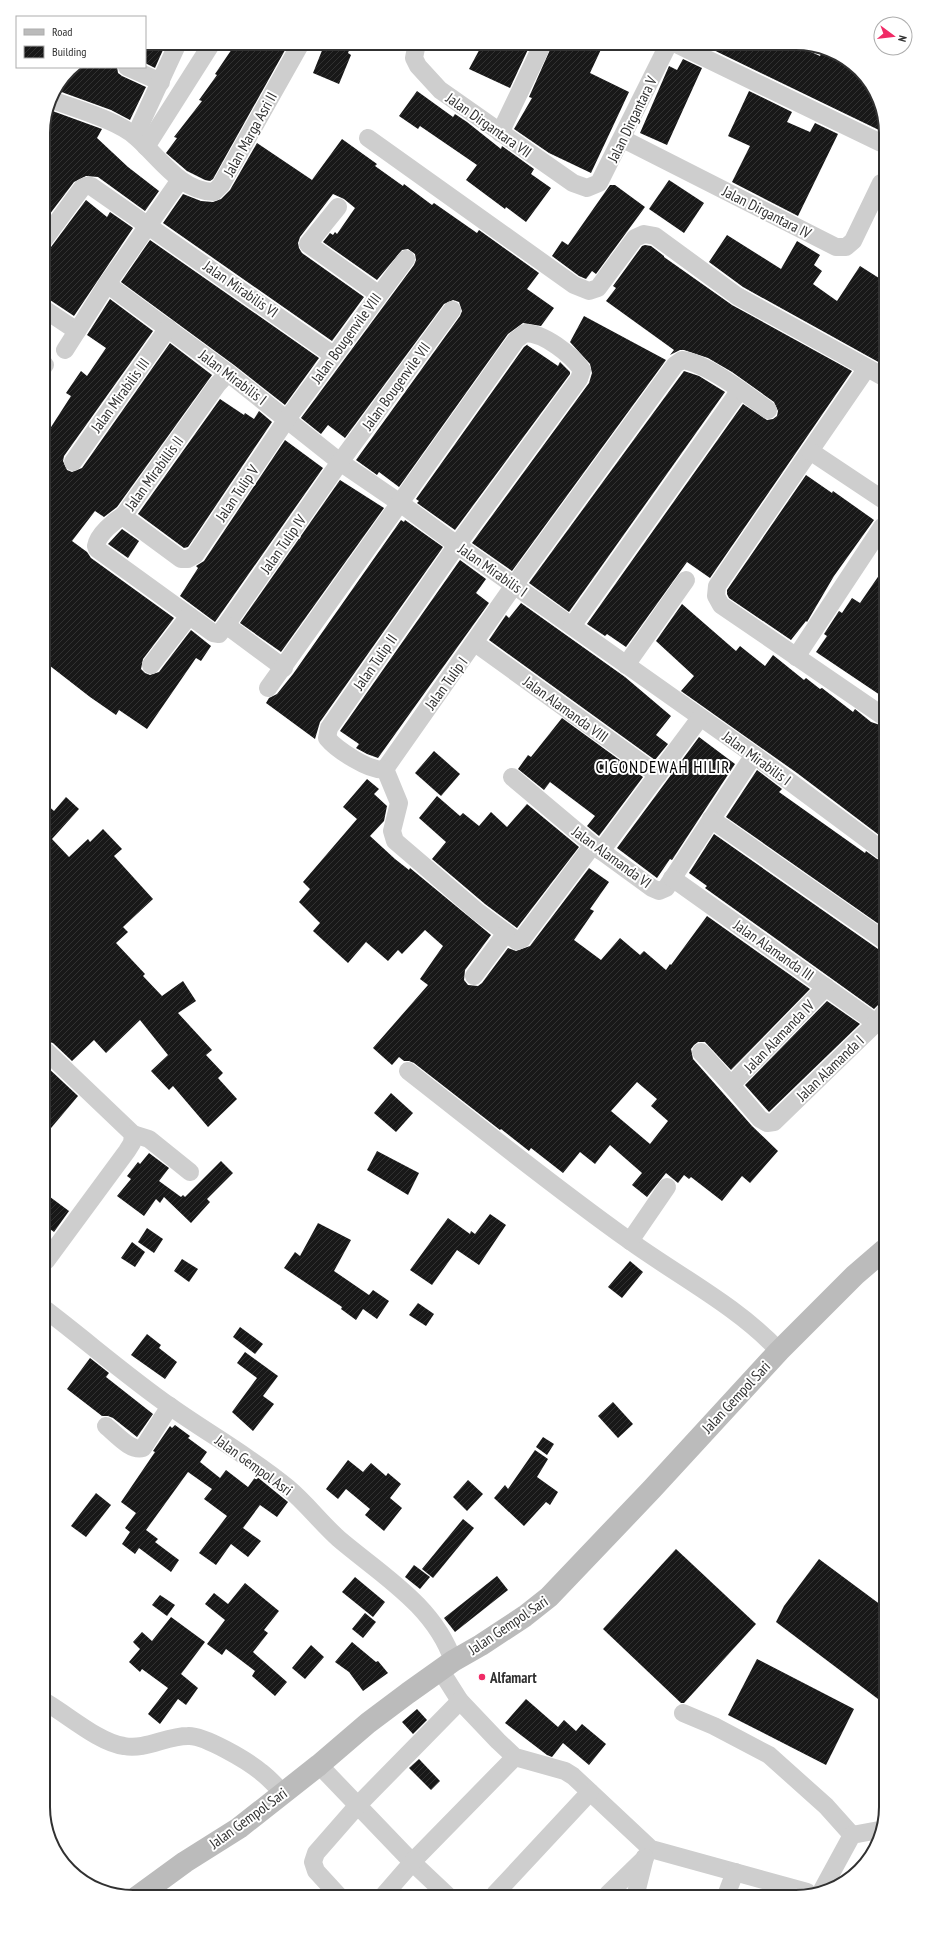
<svg xmlns="http://www.w3.org/2000/svg" width="929" height="1940" font-family="'PT Sans Narrow',sans-serif">
<style>
.building{fill:url(#building-hatch);fill-rule:evenodd}
.lines{fill:none;stroke-linecap:round;stroke-linejoin:round}
.street{stroke:#cecece;stroke-width:18}
.secondary{stroke:#bbb;stroke-width:22}
.poi-dot{fill:#f02b66;stroke:#fff;stroke-width:1.5}
.labels{text-anchor:middle;dominant-baseline:central;stroke-width:4;stroke-linejoin:round;paint-order:stroke}
.street-label{font-size:15px;fill:#313131;stroke:#fff}
.poi-label{font-size:15px;font-weight:bold;fill:#313131;stroke:#fff;text-anchor:start}
.quarter-label{font-size:17px;letter-spacing:1px;fill:#000;stroke:#fff}
.rim{fill:none;stroke:#313131;stroke-width:2}
</style>
<defs>
<pattern id="building-hatch" width="6" height="6" patternUnits="userSpaceOnUse"><rect width="6" height="6" fill="#181818"/><path d="M-1 1l2-2M0 6l6-6M5 7l2-2" fill="none" stroke="#313131"/></pattern>
</defs>
<rect width="100%" height="100%" fill="#fff"/>
<!-- building -->
<g class="building">
<polygon points="145,43 166,43 155,68 145,63"/>
<polygon points="236,43 289,43 213,179 210,181 205,180 187,171 166,153 177,138 174,137 202,101 199,100 217,75 215,74"/>
<polygon points="325,43 352,43 348,53 351,55 339,84 313,73"/>
<polygon points="483,43 531,43 510,88 469,69"/>
<polygon points="553,43 604,43 590,73 629,92 591,173 549,153 514,129 532,98 529,97"/>
<polygon points="699,43 791,43 820,56 822,51 851,62 881,104 881,131"/>
<polygon points="683,59 702,68 667,145 640,133 669,66 677,70"/>
<polygon points="73,67 117,67 118,73 122,76 146,87 130,120 111,110 56,90"/>
<polygon points="417,91 453,117 455,114 467,122 501,149 502,146 534,169 531,174 551,188 526,222 506,207 505,209 466,180 477,165 420,126 418,129 399,116"/>
<polygon points="749,91 792,112 787,122 810,132 815,123 838,134 798,216 732,182 750,146 728,136"/>
<polygon points="47,109 102,129 97,138 128,167 159,191 145,211 98,177 86,176 74,182 43,223 43,127"/>
<polygon points="342,139 377,164 375,166 403,186 404,184 432,205 434,203 477,233 479,230 539,273 527,289 554,308 541,326 523,323 508,334 399,487 379,472 377,475 356,460 460,316 462,311 459,302 453,300 444,304 345,438 328,425 321,434 301,418 414,265 416,260 415,254 408,249 402,250 377,280 323,242 330,233 333,235 335,232 337,234 355,208 344,199 333,194 300,237 298,243 299,248 302,253 364,297 332,341 163,223 183,194 201,201 213,202 221,199 230,190 257,143 312,180"/>
<polygon points="669,180 704,203 684,233 649,209"/>
<polygon points="610,185 615,185 645,207 596,274 592,271 586,279 579,276 552,256 562,241 568,245"/>
<polygon points="86,200 107,217 110,212 133,228 74,316 50,300 44,299 44,251 51,247"/>
<polygon points="727,235 781,269 797,241 820,255 814,265 822,271 813,284 837,301 860,266 882,280 882,364 743,287 709,262"/>
<polygon points="150,240 319,358 285,405 234,365 121,282"/>
<polygon points="645,245 651,246 664,256 664,257 732,305 852,371 710,578 687,562 626,647 607,634 605,636 587,624 743,404 767,420 773,419 777,416 778,411 774,402 732,372 708,358 684,350 680,350 670,355 674,350 606,301 616,288 613,286 642,246"/>
<polygon points="110,299 153,331 64,456 63,461 67,470 72,472 82,468 170,343 212,375 117,507 104,517 95,511 72,541 87,552 91,558 174,618 143,659 141,669 145,673 150,675 159,672 191,630 211,646 201,661 196,658 147,729 119,710 116,715 90,697 45,662 44,438 71,396 66,393 81,371 87,376 106,348 87,335"/>
<polygon points="584,316 666,360 512,571 472,543 589,383 592,373 590,364 570,342"/>
<polygon points="528,344 527,345 558,366 560,362 570,372 570,374 455,530 417,503 419,501 416,499 524,347"/>
<polygon points="684,371 699,376 725,392 569,612 529,583"/>
<polygon points="220,399 244,415 245,413 254,419 259,411 272,422 188,547 184,548 138,514"/>
<polygon points="285,440 323,468 215,622 180,596 198,568 196,566 204,561"/>
<polygon points="806,475 832,493 833,491 874,520 834,576 807,622 806,621 791,640 729,598 727,594 727,590"/>
<polygon points="340,480 384,508 281,652 240,623"/>
<polygon points="401,520 404,522 405,520 443,547 320,722 315,739 266,703 269,698 277,694 293,674"/>
<polygon points="122,529 139,541 128,558 108,544"/>
<polygon points="460,560 486,579 476,593 489,603 378,758 367,754 356,748 359,744 340,731"/>
<polygon points="882,571 883,608 883,697 816,652 827,636 824,634 839,611 842,613 852,598 860,603"/>
<polygon points="521,603 625,677 671,716 656,735 668,744 655,760 489,640 506,615 509,618"/>
<polygon points="682,604 736,651 740,646 765,666 773,655 804,680 806,678 820,689 822,688 853,712 855,709 871,722 883,726 883,838 797,773 681,691 694,676 656,641"/>
<polygon points="562,718 643,777 599,836 587,826 595,816 550,782 544,790 518,769 528,755 531,757"/>
<polygon points="699,737 735,764 672,860 670,859 657,878 617,848"/>
<polygon points="434,751 460,774 441,796 415,773"/>
<polygon points="757,770 782,789 779,792 865,853 866,851 877,859 883,861 883,927 726,817"/>
<path d="M367 779 379 789 374 794 387 806 384 821 370 836 395 859 409 870 410 868 491 935 465 970 464 980 468 985 478 986 482 983 508 948 516 951 530 946 589 868 609 882 590 909 594 911 574 940 601 960 620 938 640 955 644 951 666 970 670 964 671 965 707 916 810 989 731 1070 705 1042H698L694 1045 691 1049 693 1059 752 1126 778 1151 750 1183 742 1176 722 1201 691 1177 689 1179 684 1175 678 1183 666 1173 647 1197 632 1185 642 1173 610 1145 595 1164 580 1152 563 1173 531 1148 529 1151 501 1129 500 1130 414 1063 409 1061H404L399 1057 392 1065 373 1048 428 985 420 979 443 946 425 930 402 954 398 950 388 961 366 942 348 963 313 931 320 923 299 902 310 889 303 882 357 819 343 807ZM637 1082 657 1099 651 1106 668 1121 650 1144 611 1111Z"/>
<polygon points="437,796 460,816 463,813 479,826 491,812 507,827 527,804 579,847 517,928 485,904 432,859 446,842 419,818"/>
<polygon points="66,797 79,809 52,839 69,857 88,839 90,842 103,829 122,849 114,856 153,899 123,927 128,932 116,943 145,974 143,976 162,996 183,981 196,1001 178,1013 212,1050 206,1055 223,1073 218,1078 237,1099 208,1127 173,1086 169,1090 151,1071 168,1055 140,1020 106,1053 94,1040 72,1061 53,1043 46,1041 45,803 54,811"/>
<polygon points="714,834 878,949 884,950 884,1003 880,1003 874,1009 705,888 707,886 689,873"/>
<polygon points="827,1001 860,1024 769,1112 745,1085"/>
<polygon points="46,1066 78,1096 46,1134"/>
<polygon points="391,1093 413,1113 396,1132 374,1113"/>
<polygon points="377,1151 419,1173 408,1195 367,1170"/>
<polygon points="149,1153 169,1168 159,1181 181,1197 183,1195 185,1197 221,1161 233,1173 207,1199 210,1202 191,1223 164,1197 160,1203 156,1199 144,1216 117,1196 131,1179 127,1176 138,1162 140,1164"/>
<polygon points="46,1194 69,1211 54,1232 46,1226"/>
<polygon points="490,1214 506,1225 479,1265 457,1250 432,1285 410,1270 448,1218 470,1234 471,1231 475,1234"/>
<polygon points="318,1223 351,1240 334,1271 369,1295 373,1290 389,1301 377,1319 363,1309 356,1320 341,1309 342,1307 284,1268 295,1252 300,1256"/>
<polygon points="147,1228 163,1239 154,1253 138,1242"/>
<polygon points="132,1242 145,1252 135,1267 121,1258"/>
<polygon points="182,1259 198,1269 189,1282 174,1271"/>
<polygon points="630,1261 643,1272 622,1298 608,1287"/>
<polygon points="418,1303 434,1314 426,1326 409,1315"/>
<polygon points="240,1327 263,1344 255,1354 233,1337"/>
<polygon points="147,1334 161,1345 159,1348 177,1362 165,1379 131,1355"/>
<polygon points="245,1352 278,1376 263,1396 274,1404 253,1431 232,1412 257,1378 237,1363"/>
<polygon points="90,1358 109,1373 106,1377 153,1414 137,1437 113,1418 108,1416 102,1416 67,1389"/>
<polygon points="613,1402 633,1424 618,1438 598,1416"/>
<polygon points="175,1425 190,1436 188,1438 207,1452 200,1462 220,1478 226,1470 248,1487 256,1476 288,1502 277,1517 260,1505 243,1528 261,1541 248,1557 231,1544 216,1565 199,1553 227,1516 204,1499 212,1489 188,1472 146,1530 158,1539 155,1542 179,1560 171,1572 139,1548 135,1554 122,1544 130,1532 125,1528 136,1513 121,1502 155,1452 153,1451 170,1426 172,1428"/>
<polygon points="543,1437 554,1444 547,1455 536,1447"/>
<polygon points="535,1450 548,1459 537,1477 558,1492 550,1505 546,1502 524,1526 494,1498 505,1485 508,1489"/>
<polygon points="348,1460 363,1472 371,1463 386,1476 388,1473 401,1484 390,1498 402,1508 384,1531 365,1515 370,1509 346,1489 338,1499 326,1489"/>
<polygon points="468,1480 483,1494 467,1511 453,1497"/>
<polygon points="96,1493 111,1505 86,1537 71,1526"/>
<polygon points="463,1519 474,1528 433,1578 422,1569"/>
<polygon points="676,1549 756,1624 684,1703 681,1703 603,1629"/>
<polygon points="819,1559 885,1608 886,1705 776,1622 784,1606"/>
<polygon points="414,1565 430,1577 420,1589 405,1577"/>
<polygon points="497,1576 508,1590 455,1632 444,1618"/>
<polygon points="355,1577 385,1602 373,1617 342,1592"/>
<polygon points="245,1583 279,1611 264,1630 268,1633 253,1652 287,1682 275,1696 252,1676 255,1671 226,1649 222,1655 207,1644 225,1620 205,1604 214,1593 228,1604"/>
<polygon points="160,1595 175,1605 167,1616 152,1605"/>
<polygon points="365,1613 376,1622 363,1638 352,1629"/>
<polygon points="171,1617 205,1642 181,1674 198,1688 186,1705 178,1699 160,1724 148,1714 168,1688 142,1669 140,1672 129,1662 140,1649 133,1642 142,1632 152,1641"/>
<polygon points="352,1642 376,1662 378,1661 388,1673 363,1691 349,1672 335,1662"/>
<polygon points="311,1645 324,1657 305,1679 292,1668"/>
<polygon points="757,1659 854,1709 826,1765 728,1715"/>
<polygon points="526,1699 558,1727 564,1720 576,1731 582,1724 606,1744 589,1765 563,1743 552,1757 547,1755 505,1723"/>
<polygon points="417,1709 427,1720 413,1734 402,1722"/>
<polygon points="419,1759 440,1781 431,1790 409,1768"/>
</g>
<g class="lines">
<!-- street -->
<g class="street">
<polyline points="417,43 414,58 418,66 440,90 573,183 587,188 599,183 669,43"/>
<polyline points="674,43 881,143"/>
<polyline points="127,67 161,82"/>
<path d="M50 99C75 109 117 120 136 137 159 157 181 192 214 192L221 185 301 43"/>
<polyline points="500,133 543,43"/>
<polyline points="135,136 178,43"/>
<polyline points="368,138 574,285 589,291 598,288 635,238 644,234 655,236 737,296 882,376"/>
<polyline points="623,139 836,247 846,247 853,241 881,183"/>
<polyline points="146,147 212,43"/>
<polyline points="338,207 308,244 378,294"/>
<polyline points="43,241 82,188 86,186 91,186 333,355"/>
<polyline points="107,284 228,373 340,462 400,503 457,545 754,755 883,851"/>
<polyline points="44,309 77,331"/>
<polyline points="65,350 107,284 180,180"/>
<polyline points="44,365 45,365"/>
<polyline points="867,368 717,586 716,596 721,605 883,716"/>
<polyline points="228,373 217,385 124,515 124,517 181,559 188,559 195,555 287,419 406,259"/>
<polyline points="810,451 882,499"/>
<polyline points="73,462 168,328"/>
<path d="M124 515C114 521 98 534 96 546L97 549 213 633 219 634 226 625 340 462 452 310"/>
<polyline points="226,625 284,668"/>
<polyline points="572,626 740,390"/>
<polyline points="475,643 658,775"/>
<polyline points="796,657 882,527"/>
<polyline points="151,665 189,616"/>
<polyline points="626,665 686,580"/>
<path d="M268 688 516 340 525 333C544 333 571 354 582 370L579 379 457 545 329 728 327 738C336 749 371 773 385 769L515 584 675 365 682 360C707 363 747 395 768 410"/>
<polyline points="385,769 399,803 392,831 395,841 478,912 517,941 522,939 593,845"/>
<polyline points="512,777 593,845 652,888 659,891 666,888 754,755"/>
<polyline points="711,819 884,940"/>
<polyline points="601,851 700,718"/>
<polyline points="672,878 876,1023"/>
<polyline points="474,976 506,933"/>
<polyline points="46,1051 133,1134 132,1143 127,1151 46,1261"/>
<polyline points="701,1052 731,1085 760,1119 767,1123 774,1122 876,1023 884,1013"/>
<path d="M408 1071C481 1128 554 1187 630 1241 677 1275 740 1308 779 1351"/>
<polyline points="731,1085 826,987"/>
<polyline points="133,1134 149,1139 190,1172"/>
<polyline points="630,1241 667,1187"/>
<path d="M46 1310C88 1342 128 1377 171 1407 209 1434 251 1457 288 1488 306 1503 321 1523 339 1539 380 1574 435 1606 453 1661"/>
<path d="M106 1426C116 1434 131 1452 143 1448L170 1406"/>
<polyline points="441,1671 460,1701 498,1741 515,1757 565,1771 573,1776 651,1849 807,1892"/>
<path d="M47 1703C69 1716 100 1743 124 1746 146 1750 166 1736 188 1736 204 1735 248 1761 261 1772 269 1778 276 1786 283 1793"/>
<polyline points="683,1713 714,1726 769,1755 826,1806 852,1835"/>
<polyline points="319,1765 413,1863 447,1895"/>
<polyline points="821,1892 852,1835 879,1830"/>
<polyline points="636,1893 645,1857"/>
<polyline points="727,1893 735,1872"/>
<polyline points="495,1894 590,1792"/>
<polyline points="608,1894 645,1858"/>
<polyline points="338,1895 316,1871 313,1862 316,1853 358,1805 460,1701"/>
<polyline points="384,1895 417,1857 515,1757"/>
</g>
<!-- secondary -->
<polyline class="secondary" points="137,1897 185,1862 239,1828 319,1765 368,1723 408,1693 453,1661 481,1645 525,1616 549,1597 652,1489 779,1351 855,1275 884,1250"/>
</g>
<!-- markers -->
<circle class="poi-dot" cx="482" cy="1677" r="4"/>
<g class="labels">
<!-- street labels -->
<g class="street-label">
<text transform="translate(632 119) rotate(-64)">Jalan Dirgantara V</text>
<text transform="translate(489 125) rotate(35)">Jalan Dirgantara VII</text>
<text transform="translate(250 134) rotate(-61)">Jalan Marga Asri II</text>
<text transform="translate(767 212) rotate(27)">Jalan Dirgantara IV</text>
<text transform="translate(241 289) rotate(35)">Jalan Mirabilis VI</text>
<text transform="translate(346 338) rotate(-54)">Jalan Bougenvile VIII</text>
<text transform="translate(233 377) rotate(37)">Jalan Mirabilis I</text>
<text transform="translate(396 386) rotate(-54)">Jalan Bougenvile VII</text>
<text transform="translate(120 395) rotate(-54)">Jalan Mirabilis III</text>
<text transform="translate(154 473) rotate(-54)">Jalan Mirabillis II</text>
<text transform="translate(237 493) rotate(-56)">Jalan Tulip V</text>
<text transform="translate(283 544) rotate(-55)">Jalan Tulip IV</text>
<text transform="translate(493 570) rotate(35)">Jalan Mirabilis I</text>
<text transform="translate(375 662) rotate(-55)">Jalan Tulip II</text>
<text transform="translate(446 683) rotate(-54)">Jalan Tulip I</text>
<text transform="translate(566 709) rotate(36)">Jalan Alamanda VIII</text>
<text transform="translate(757 758) rotate(36)">Jalan Mirabilis I</text>
<text transform="translate(612 857) rotate(36)">Jalan Alamanda VI</text>
<text transform="translate(774 950) rotate(35)">Jalan Alamanda III</text>
<text transform="translate(779 1036) rotate(-46)">Jalan Alamanda IV</text>
<text transform="translate(830 1068) rotate(-44)">Jalan Alamanda I</text>
<text transform="translate(736 1397) rotate(-47)">Jalan Gempol Sari</text>
<text transform="translate(254 1465) rotate(36)">Jalan Gempol Asri</text>
<text transform="translate(508 1625) rotate(-34)">Jalan Gempol Sari</text>
<text transform="translate(248 1818) rotate(-36)">Jalan Gempol Sari</text>
</g>
<!-- poi labels -->
<g class="poi-label">
<text x="490" y="1677">Alfamart</text>
</g>
<!-- quarter labels -->
<g class="quarter-label">
<text x="663" y="767">CIGONDEWAH HILIR</text>
</g>
</g>
<!-- crop -->
<path d="M0 0H929V1940H0ZM133 50H796A83 83 0 0 1 879 133V1807A83 83 0 0 1 796 1890H133A83 83 0 0 1 50 1807V133A83 83 0 0 1 133 50Z" fill="#fff" fill-rule="evenodd"/>
<path class="rim" d="M133 50H796A83 83 0 0 1 879 133V1807A83 83 0 0 1 796 1890H133A83 83 0 0 1 50 1807V133A83 83 0 0 1 133 50Z"/>
<!-- legend -->
<rect x="16" y="16" width="130" height="52" fill="#ffffff" stroke="#adadad"/>
<rect x="24" y="29" width="20" height="6" fill="#bbbbbb" stroke="#adadad"/>
<text x="52" y="36" font-size="12" fill="#313131">Road</text>
<rect x="24" y="46" width="20" height="12" fill="url(#building-hatch)" stroke="#adadad"/>
<text x="52" y="56" font-size="12" fill="#313131">Building</text>
<!-- north arrow -->
<g transform="translate(893 36) rotate(105)"><circle r="19" fill="#ffffff" stroke="#adadad"/>
<path d="M0-3L7 15L0 10L-7 15Z" fill="#f02b66"/>
<text y="-6" font-size="11" font-weight="bold" text-anchor="middle" fill="#313131">N</text>
</g>
</svg>
